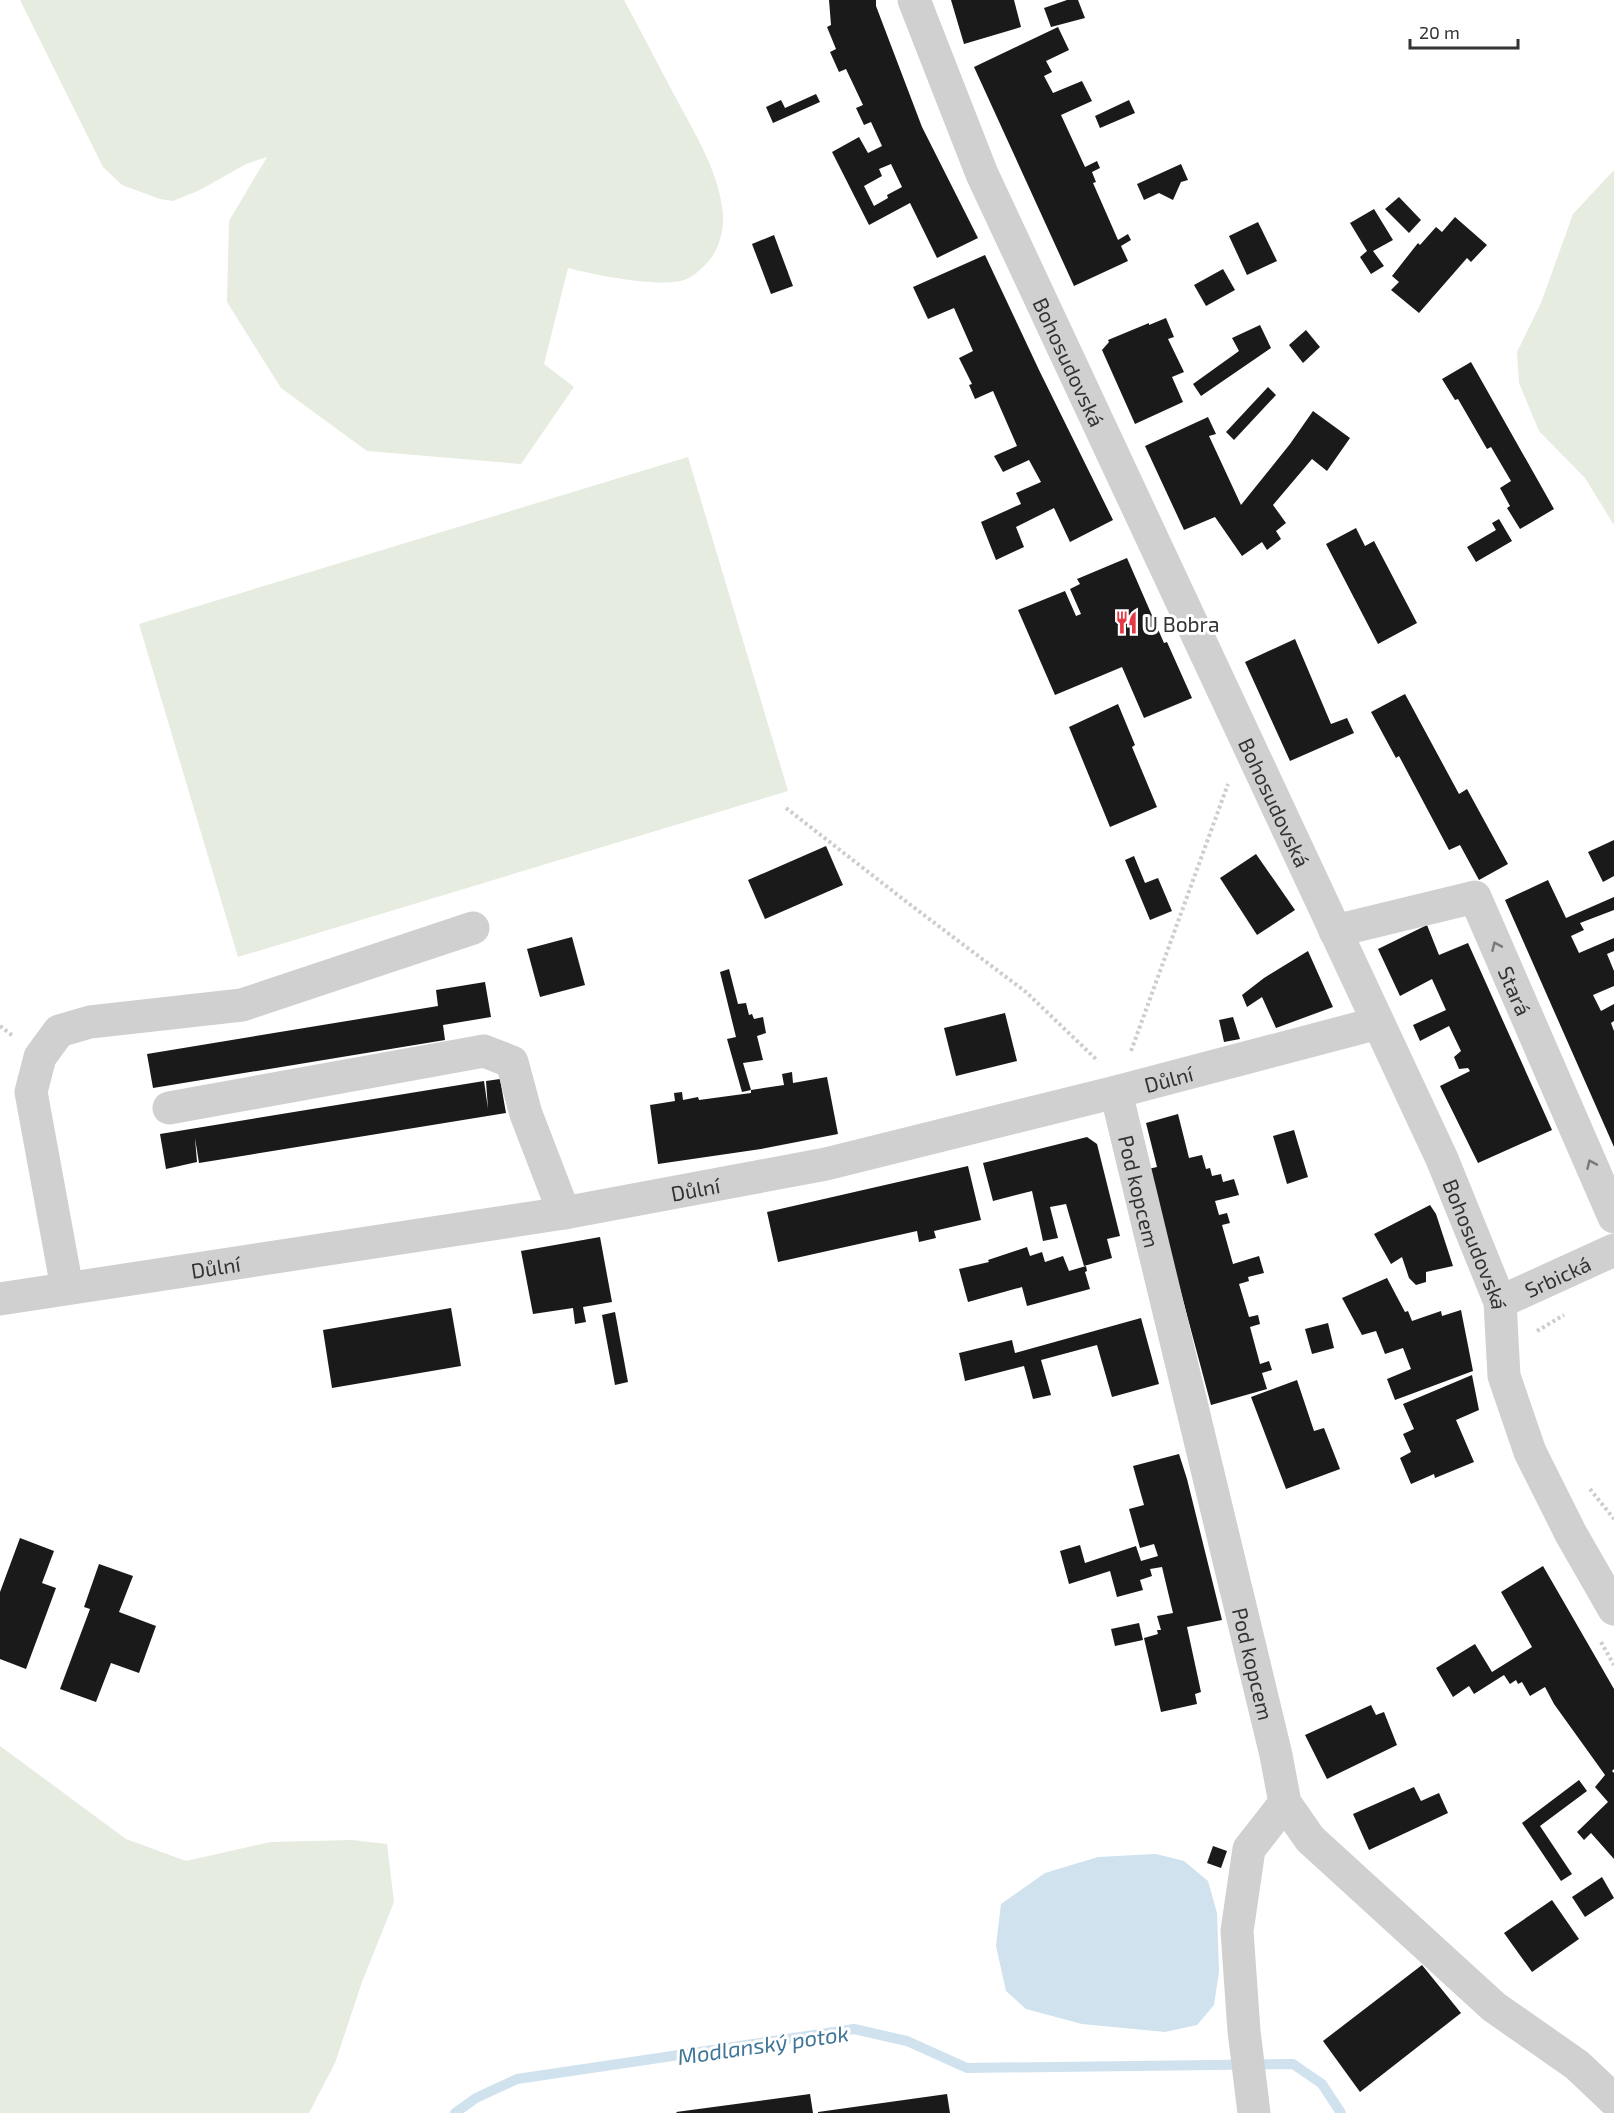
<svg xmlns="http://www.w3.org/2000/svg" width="1614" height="2113" font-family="'Exo 2',sans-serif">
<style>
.green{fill:#e6ecdf}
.water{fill:#cfe2ee}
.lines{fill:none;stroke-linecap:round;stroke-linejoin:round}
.stream{stroke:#cfe2ee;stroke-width:10}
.building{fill:#1a1a1a;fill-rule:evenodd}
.path{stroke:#cdcdcd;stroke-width:4;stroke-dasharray:3 3;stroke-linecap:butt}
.minor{stroke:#d0d0d0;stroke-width:33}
.oneway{stroke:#7a7a7a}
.labels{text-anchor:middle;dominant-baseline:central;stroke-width:6;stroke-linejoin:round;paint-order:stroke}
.street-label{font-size:21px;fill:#333;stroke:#fff}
.poi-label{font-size:21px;fill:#333;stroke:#fff;text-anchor:start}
.water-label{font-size:22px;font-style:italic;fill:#3f7597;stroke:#fff}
</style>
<rect width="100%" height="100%" fill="#fff"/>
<!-- green -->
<g class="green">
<path d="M20 0H624C642 33 659 67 677 100 696 136 719 172 723 214 724 231 719 251 706 264 700 270 693 277 684 280 658 288 595 275 568 268L544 364 574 387 521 464 367 451 281 388 227 302 229 221 267 157 246 164 200 190 173 201 160 199 122 185 103 167Z"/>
<polygon points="1614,170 1614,525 1585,478 1539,431 1519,383 1517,352 1541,303 1573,214"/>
<polygon points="688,457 788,791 238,957 139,624"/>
<polygon points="0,1746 126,1839 186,1861 271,1842 352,1840 387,1844 394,1902 362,1982 335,2063 309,2113 0,2113"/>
</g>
<!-- water -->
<polygon class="water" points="1156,1854 1184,1861 1208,1881 1217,1913 1219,1972 1214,2005 1197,2025 1165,2032 1082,2024 1026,2009 1006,1991 996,1946 1001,1904 1045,1873 1098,1857"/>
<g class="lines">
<!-- stream -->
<polyline class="stream" points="455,2113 476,2098 517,2079 854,2029 907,2041 967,2068 1293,2064 1322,2084 1341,2113"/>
</g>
<!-- building -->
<g class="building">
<path d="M829 0H876V6L922 127 978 238 937 258 910 203 869 225 832 152 859 137 868 153 882 146 871 122 864 125 856 108 863 105 846 69 839 72 830 52 836 49 827 27 831 25ZM891 164 902 187 887 195 888 198 874 206 864 186 882 176 879 169Z"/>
<polygon points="951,0 1014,0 1021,27 964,44"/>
<polygon points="1067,0 1078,0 1085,18 1051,27 1044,8"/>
<polygon points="1058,27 1069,50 1046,61 1052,72 1044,76 1053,93 1082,81 1092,101 1061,115 1085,167 1097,161 1100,168 1092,172 1096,182 1093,183 1118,240 1128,234 1131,240 1121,246 1128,261 1074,286 974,67"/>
<polygon points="816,94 820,102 773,123 766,107 781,100 785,108"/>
<polygon points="1129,100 1135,113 1100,128 1095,116"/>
<polygon points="1181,164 1188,180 1181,182 1173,200 1159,193 1144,200 1137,184"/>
<polygon points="1399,197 1421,220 1409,233 1385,209"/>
<polygon points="1374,209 1393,240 1373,251 1384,266 1371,274 1360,257 1367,251 1350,223"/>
<polygon points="1455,217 1487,245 1471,262 1467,258 1419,313 1391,290 1399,282 1392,276 1418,243 1420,245 1436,227 1442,232"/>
<polygon points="1258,222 1277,261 1247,275 1229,236"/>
<polygon points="774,235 793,286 771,294 752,244"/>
<polygon points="985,255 1039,370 1113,520 1070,542 1054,508 1016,527 1024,547 996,560 981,522 1021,504 1016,493 1041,482 1029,460 1003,472 994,456 1017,446 993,391 975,399 969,385 972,384 959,358 973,351 954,308 928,319 913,287"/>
<polygon points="1223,269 1235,290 1206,306 1194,285"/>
<polygon points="1166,318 1174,337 1168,339 1184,372 1172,377 1183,402 1135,424 1102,350 1109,342 1108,340 1149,323 1149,325"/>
<polygon points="1260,325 1271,348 1201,396 1193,384 1239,351 1232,338"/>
<polygon points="1306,330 1320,347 1303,363 1289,345"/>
<polygon points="1471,362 1554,509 1520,529 1507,508 1510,506 1500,488 1511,481 1491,447 1487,449 1458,399 1455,400 1442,379"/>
<polygon points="1268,387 1276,395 1234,440 1226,432"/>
<polygon points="1313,411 1350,438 1327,471 1312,459 1273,505 1286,523 1276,531 1281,539 1267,550 1262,542 1242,556 1215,517 1184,530 1145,446 1208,417 1216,434 1209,436 1241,505 1290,444"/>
<polygon points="1499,519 1512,541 1476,562 1467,547 1496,530 1492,523"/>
<polygon points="1356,528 1365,546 1374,541 1417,623 1378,644 1326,544"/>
<polygon points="1127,558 1164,643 1167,642 1192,698 1144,718 1122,667 1055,695 1018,610 1065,591 1076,616 1081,614 1070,589 1080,584 1077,579"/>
<polygon points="1295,639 1331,724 1347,718 1354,733 1290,761 1245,662"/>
<polygon points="1405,694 1459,794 1467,789 1508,864 1479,880 1460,845 1449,850 1399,756 1396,758 1371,712"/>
<polygon points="1118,704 1135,745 1132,747 1157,807 1110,827 1069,727"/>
<polygon points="1614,840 1614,876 1603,882 1588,852"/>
<polygon points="826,846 843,885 765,919 748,880"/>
<polygon points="1256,854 1295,910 1257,935 1220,878"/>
<polygon points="1134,856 1145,883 1158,878 1172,911 1150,920 1125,860"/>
<polygon points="1548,880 1566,918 1614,897 1614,910 1580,923 1584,930 1571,936 1579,953 1614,938 1614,951 1607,954 1614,971 1614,986 1593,995 1601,1011 1614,1004 1614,1021 1611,1023 1614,1031 1614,1147 1505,900"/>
<polygon points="1427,925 1439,955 1468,943 1552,1130 1478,1163 1440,1086 1470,1071 1468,1068 1459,1069 1454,1057 1461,1051 1449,1026 1420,1041 1413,1025 1446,1010 1432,979 1400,996 1378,949"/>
<polygon points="572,937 585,985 540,997 527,949"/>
<polygon points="1308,951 1333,1007 1276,1028 1262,997 1247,1007 1242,995 1264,978"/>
<polygon points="729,969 738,1004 746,1003 749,1015 752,1014 754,1019 763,1017 766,1033 757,1036 763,1060 743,1063 751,1090 742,1092 727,1039 736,1037 720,972"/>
<polygon points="485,982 491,1017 443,1025 445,1040 153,1088 147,1054 438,1006 436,990"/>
<polygon points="1005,1013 1017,1061 956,1076 944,1028"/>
<polygon points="1233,1017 1240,1039 1224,1042 1219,1020"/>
<polygon points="792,1072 793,1083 827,1077 838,1134 761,1149 658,1164 650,1105 675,1101 674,1093 682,1092 683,1100 698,1097 699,1100 751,1093 751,1090 784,1085 782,1074"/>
<polygon points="500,1079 506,1113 199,1163 195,1138 197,1162 166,1169 160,1134 484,1081 488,1109 486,1081"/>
<polygon points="1178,1114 1189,1158 1202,1155 1206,1169 1210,1168 1212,1176 1221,1174 1223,1182 1234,1179 1239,1195 1215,1201 1219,1215 1227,1213 1230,1223 1222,1225 1233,1264 1259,1256 1264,1273 1248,1277 1249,1281 1239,1284 1249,1317 1258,1315 1260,1324 1250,1327 1260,1364 1269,1361 1272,1370 1262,1373 1267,1389 1211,1405 1148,1169 1157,1167 1146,1123"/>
<polygon points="1294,1130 1308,1177 1287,1184 1273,1136"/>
<polygon points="1087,1137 1097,1144 1120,1236 1107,1239 1112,1258 1084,1266 1066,1204 1050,1207 1058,1238 1043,1241 1032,1191 993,1201 983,1163"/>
<polygon points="968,1166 981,1220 934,1231 936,1238 919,1242 917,1231 778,1262 767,1212"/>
<polygon points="1430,1205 1436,1214 1453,1266 1426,1272 1426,1282 1416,1285 1409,1278 1402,1257 1391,1264 1374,1234"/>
<polygon points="600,1237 612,1302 583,1307 586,1322 575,1324 573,1308 533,1314 521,1251"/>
<polygon points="1027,1247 1030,1256 1042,1252 1045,1262 1063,1256 1069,1271 1086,1266 1087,1271 1085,1272 1090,1289 1027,1306 1022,1287 968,1302 959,1269 989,1262 988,1260"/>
<polygon points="1387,1278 1405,1312 1408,1311 1412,1321 1441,1311 1442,1316 1461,1310 1473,1371 1395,1400 1387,1379 1411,1369 1403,1348 1385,1354 1376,1331 1362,1335 1342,1298"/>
<polygon points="451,1308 461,1366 332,1388 323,1330"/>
<polygon points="615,1312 628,1382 615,1385 602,1315"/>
<polygon points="1141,1318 1159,1384 1112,1397 1097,1345 1041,1360 1051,1395 1033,1399 1024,1366 965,1381 959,1353 1012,1340 1015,1353"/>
<polygon points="1328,1323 1334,1348 1312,1354 1305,1329"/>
<polygon points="1472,1375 1479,1410 1456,1420 1474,1462 1435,1478 1434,1474 1411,1484 1400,1458 1411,1452 1403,1434 1414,1429 1403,1404"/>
<polygon points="1297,1380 1314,1431 1324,1428 1340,1469 1286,1489 1251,1397"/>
<polygon points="1179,1454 1187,1479 1222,1620 1187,1627 1201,1692 1195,1694 1197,1704 1161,1712 1144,1638 1158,1634 1157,1630 1161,1630 1157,1616 1173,1613 1162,1567 1150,1569 1152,1576 1140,1580 1143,1590 1117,1597 1110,1571 1069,1584 1060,1551 1080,1545 1085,1563 1136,1546 1141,1561 1158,1556 1154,1544 1140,1548 1129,1509 1144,1505 1133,1466"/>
<polygon points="20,1538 54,1551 42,1583 56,1588 26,1669 0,1659 0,1592"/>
<polygon points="99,1564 133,1576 119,1612 156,1626 139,1673 111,1663 96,1702 60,1689 90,1609 84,1607"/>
<polygon points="1543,1566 1614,1689 1614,1769 1612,1771 1614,1773 1614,1859 1591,1833 1584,1840 1577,1832 1608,1802 1595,1787 1605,1775 1554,1704 1545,1687 1530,1696 1522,1682 1518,1684 1516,1680 1510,1684 1504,1675 1474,1694 1469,1686 1453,1697 1436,1668 1475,1644 1492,1672 1532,1647 1501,1592"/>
<polygon points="1139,1623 1143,1640 1115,1646 1111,1629"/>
<polygon points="1371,1705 1376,1715 1384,1712 1397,1745 1327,1779 1305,1735"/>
<polygon points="1579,1780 1587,1791 1540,1826 1572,1874 1561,1881 1522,1823"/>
<polygon points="1414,1787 1421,1801 1439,1793 1448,1813 1369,1850 1353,1814"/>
<polygon points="1213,1846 1227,1851 1221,1868 1207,1863"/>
<polygon points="1602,1877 1614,1898 1585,1917 1572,1897"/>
<polygon points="1552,1900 1579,1939 1532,1972 1504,1933"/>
<polygon points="1422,1965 1461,2013 1360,2092 1323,2041"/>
<polygon points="810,2094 813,2113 677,2113 676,2112"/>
<polygon points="947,2094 950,2113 818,2113 818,2112"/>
</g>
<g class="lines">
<!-- path -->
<g class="path">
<polyline points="786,808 908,903 1026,992 1098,1061"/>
<polyline points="0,1026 13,1036"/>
<polyline points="1131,1051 1228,784"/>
<polyline points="1537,1331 1564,1315"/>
<polyline points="1590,1489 1614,1519"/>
<polyline points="1601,1642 1614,1665"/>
</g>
<!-- minor -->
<g class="minor">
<path id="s1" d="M914 0 982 174 1442 1159 1500 1302 1504 1376 1530 1452 1571 1534 1614 1609"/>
<path id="s2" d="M1335 931 1475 897 1614 1217"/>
<path id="s3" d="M1116 1092 1276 1755 1285 1803 1310 1839 1494 2007 1577 2065 1614 2100"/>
<polyline points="169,1108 484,1051 512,1062 526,1114 564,1213"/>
<polyline points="67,1288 31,1092 40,1057 59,1031 90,1022 242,1005 473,928"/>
<path id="s4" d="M0 1299 564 1213 826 1164 1116 1092 1378 1023"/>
<path id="s5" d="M1500 1302 1614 1250"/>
<polyline points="1254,2113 1244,2031 1237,1931 1249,1849 1285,1803"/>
</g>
</g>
<!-- one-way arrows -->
<defs><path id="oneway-chevron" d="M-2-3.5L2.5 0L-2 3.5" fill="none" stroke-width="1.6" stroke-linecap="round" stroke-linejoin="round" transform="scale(1.5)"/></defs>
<g class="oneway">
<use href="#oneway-chevron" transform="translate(1496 946) rotate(-114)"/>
<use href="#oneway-chevron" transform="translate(1591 1164) rotate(-114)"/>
</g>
<!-- icons -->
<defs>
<symbol id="restaurant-bare" viewBox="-9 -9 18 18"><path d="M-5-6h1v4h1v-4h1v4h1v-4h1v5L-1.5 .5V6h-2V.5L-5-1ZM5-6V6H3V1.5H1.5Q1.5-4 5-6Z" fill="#e63946" stroke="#fff" stroke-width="2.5" paint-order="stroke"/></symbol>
</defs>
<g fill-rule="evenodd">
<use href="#restaurant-bare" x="1110" y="606" width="33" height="33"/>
</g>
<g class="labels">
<!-- street labels -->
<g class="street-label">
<text stroke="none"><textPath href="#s1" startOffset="394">Bohosudovská</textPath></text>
<text stroke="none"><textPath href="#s1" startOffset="880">Bohosudovská</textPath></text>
<text stroke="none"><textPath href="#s2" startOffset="246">Stará</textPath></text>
<text stroke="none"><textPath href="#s4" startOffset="1190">Důlní</textPath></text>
<text stroke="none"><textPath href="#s4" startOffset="704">Důlní</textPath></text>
<text stroke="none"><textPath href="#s3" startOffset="102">Pod kopcem</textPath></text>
<text stroke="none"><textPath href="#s1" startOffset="1366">Bohosudovská</textPath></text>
<text stroke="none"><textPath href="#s4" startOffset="218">Důlní</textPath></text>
<text stroke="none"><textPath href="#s5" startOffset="63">Srbická</textPath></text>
<text stroke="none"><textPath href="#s3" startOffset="588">Pod kopcem</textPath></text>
</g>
<!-- poi labels -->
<g class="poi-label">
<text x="1144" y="623">U Bobra</text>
</g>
<!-- water labels -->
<g class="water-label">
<text transform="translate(763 2044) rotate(-8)">Modlanský potok</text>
</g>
</g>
<!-- scale -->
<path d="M1410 39v9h108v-9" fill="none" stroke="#333333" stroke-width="3"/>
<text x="1419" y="39" font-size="18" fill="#333333" stroke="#ffffff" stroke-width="4.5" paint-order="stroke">20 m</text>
</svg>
